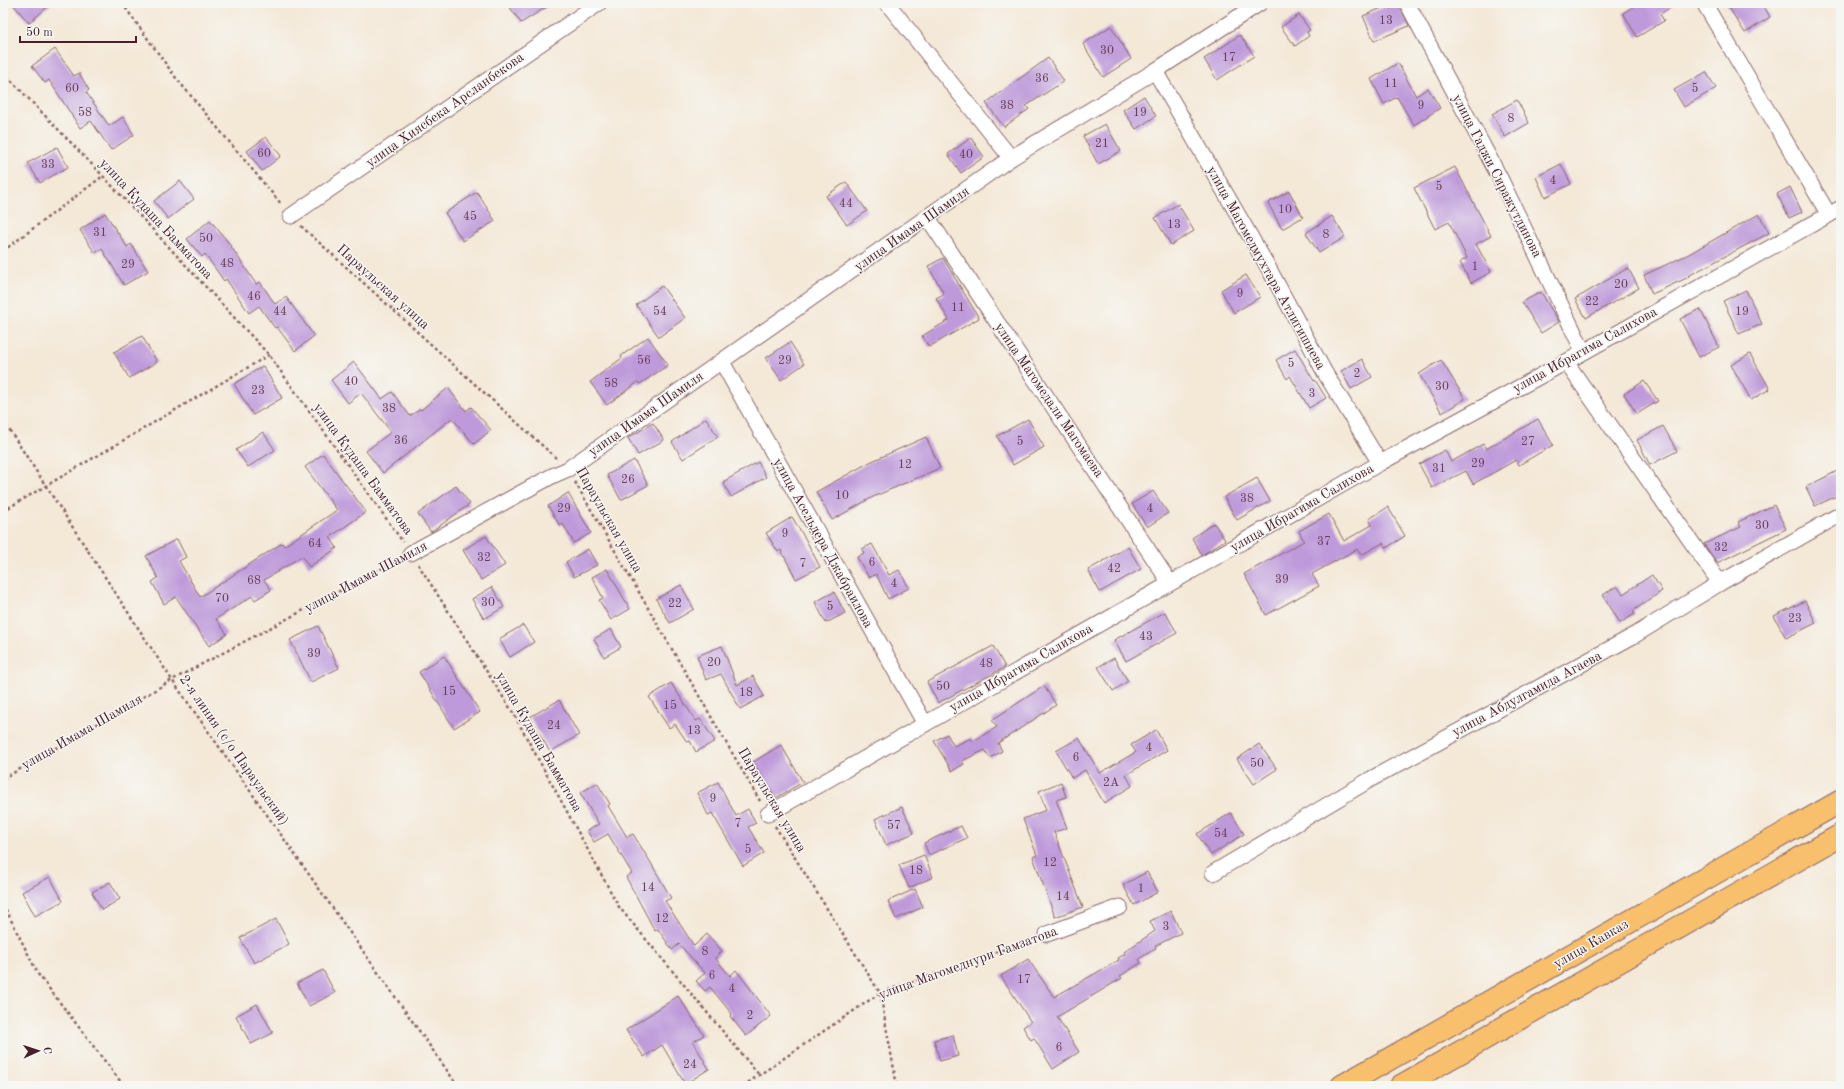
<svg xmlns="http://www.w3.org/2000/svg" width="1844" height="1089" font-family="'Old Standard TT',serif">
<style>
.building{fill:#be9ada}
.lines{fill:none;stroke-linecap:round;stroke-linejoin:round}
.street-casing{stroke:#866567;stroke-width:17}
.highway-casing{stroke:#866567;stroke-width:24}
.path{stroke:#866567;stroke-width:2.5;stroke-dasharray:3 3;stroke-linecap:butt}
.street{stroke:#fff;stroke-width:15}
.highway{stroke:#f8bf6c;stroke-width:22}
.labels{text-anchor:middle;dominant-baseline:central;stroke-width:3;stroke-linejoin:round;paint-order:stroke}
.number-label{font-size:12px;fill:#673e57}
.street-label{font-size:14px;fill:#4a1f2b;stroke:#f6f6f2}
</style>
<rect width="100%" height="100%" fill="#f6f6f2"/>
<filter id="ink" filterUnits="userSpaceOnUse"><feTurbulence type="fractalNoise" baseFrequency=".025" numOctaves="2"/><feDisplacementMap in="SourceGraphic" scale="8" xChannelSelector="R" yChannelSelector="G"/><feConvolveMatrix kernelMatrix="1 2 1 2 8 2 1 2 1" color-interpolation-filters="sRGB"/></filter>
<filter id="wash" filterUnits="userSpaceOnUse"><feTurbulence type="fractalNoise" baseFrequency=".012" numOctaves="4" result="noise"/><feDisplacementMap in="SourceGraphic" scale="16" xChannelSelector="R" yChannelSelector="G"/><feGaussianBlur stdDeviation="0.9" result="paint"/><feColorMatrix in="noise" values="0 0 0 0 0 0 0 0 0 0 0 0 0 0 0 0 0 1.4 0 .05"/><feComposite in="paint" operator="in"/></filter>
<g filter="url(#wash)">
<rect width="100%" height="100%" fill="#f4e8d7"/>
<g id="blocks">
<!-- building -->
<g class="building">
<polygon points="12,3 52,3 29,23"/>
<polygon points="507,3 553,3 521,23"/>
<polygon points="1393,3 1398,3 1409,26 1374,41 1363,16"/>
<polygon points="1639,3 1678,3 1660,14 1664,21 1637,37 1623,13"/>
<polygon points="1726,3 1762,3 1770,17 1745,33"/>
<polygon points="1299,15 1310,30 1307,32 1309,36 1295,46 1281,27"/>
<polygon points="1111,26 1131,59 1103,77 1083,44"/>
<polygon points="1240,35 1254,56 1217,80 1204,59"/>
<polygon points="55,49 74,76 79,73 89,90 86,92 109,126 123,117 134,135 111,150 91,121 80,128 49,80 45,83 32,66"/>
<polygon points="1048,58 1064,81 1026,106 1029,109 1004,127 986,103"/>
<polygon points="1398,63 1416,96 1428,88 1440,108 1414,125 1397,97 1384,104 1371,79"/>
<polygon points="1706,72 1716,88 1684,107 1674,90"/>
<polygon points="1144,96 1156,116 1136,129 1123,110"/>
<polygon points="1517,100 1529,123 1505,137 1492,114"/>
<polygon points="1105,124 1121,151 1098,164 1083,136"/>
<polygon points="266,137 281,156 262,171 247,151"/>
<polygon points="971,138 984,157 961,173 948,154"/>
<polygon points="57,147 68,167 40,183 28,163"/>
<polygon points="1561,164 1571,184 1545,197 1536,177"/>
<polygon points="1455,167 1491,236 1476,244 1491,272 1471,283 1460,262 1467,258 1449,222 1435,229 1414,188"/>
<polygon points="180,181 194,199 168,219 154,201"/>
<polygon points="846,182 867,211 847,225 826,196"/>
<polygon points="1790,187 1802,212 1789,218 1777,194"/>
<polygon points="1289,191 1303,217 1282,229 1268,203"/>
<polygon points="477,192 495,221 463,241 445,213"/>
<polygon points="1178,204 1194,231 1171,245 1155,218"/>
<polygon points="105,213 127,247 131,244 148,271 124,285 102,249 95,253 80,230"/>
<polygon points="1759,214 1769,233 1688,276 1689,277 1652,294 1644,275 1687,255"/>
<polygon points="1332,216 1345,237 1319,253 1306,233"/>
<polygon points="210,220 228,242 256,284 260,282 275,304 286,297 314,336 295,351 277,327 275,328 259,306 249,313 226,279 224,281 205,254 202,257 187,239"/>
<polygon points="943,258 979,318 929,347 922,336 949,320 936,298 944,294 928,266"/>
<polygon points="1628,268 1639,288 1586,318 1575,299"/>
<polygon points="1246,275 1260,297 1234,313 1221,290"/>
<polygon points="662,286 685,318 659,337 636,305"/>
<polygon points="1746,290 1762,324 1739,334 1723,301"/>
<polygon points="1541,292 1559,322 1541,333 1522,302"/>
<polygon points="1700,309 1719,347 1699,357 1680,319"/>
<polygon points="142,336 157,362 129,378 114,352"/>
<polygon points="648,337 668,365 640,384 638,382 607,405 590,382 622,358 621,356"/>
<polygon points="790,342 804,364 781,380 766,358"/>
<polygon points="1295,349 1314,381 1315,380 1326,398 1309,408 1290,376 1287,379 1276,360"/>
<polygon points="1750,354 1770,389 1751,400 1731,365"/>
<polygon points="1362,359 1372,377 1351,389 1341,371"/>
<polygon points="1441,360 1465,399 1442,413 1419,374"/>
<polygon points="354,362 382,399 392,392 410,416 420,409 421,410 448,388 466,411 471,407 491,430 474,444 452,418 383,473 366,451 391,432 361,393 348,403 331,380"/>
<polygon points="263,366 282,398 253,415 234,384"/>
<polygon points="1644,381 1658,401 1637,414 1624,394"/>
<polygon points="706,418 718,437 683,459 672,442"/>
<polygon points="1028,419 1044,447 1013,465 997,436"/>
<polygon points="1538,419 1553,445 1519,465 1516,460 1473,484 1466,471 1432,488 1419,464 1445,450 1451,462 1483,444 1486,449"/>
<polygon points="653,423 664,440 638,455 628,438"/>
<polygon points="1663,426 1677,451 1650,465 1637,440"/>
<polygon points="263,432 275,450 248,467 236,450"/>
<polygon points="926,437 940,468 873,497 832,520 816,492 870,462"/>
<polygon points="323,454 366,512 330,537 337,548 309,567 302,556 264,580 271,590 255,600 252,596 216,619 227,634 209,646 176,597 164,604 152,582 158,578 146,556 177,539 186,557 179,561 200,597 282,543 284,546 337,510 305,467"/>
<polygon points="634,460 648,485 621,500 607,475"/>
<polygon points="758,462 766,477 731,497 723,482"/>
<polygon points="1841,469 1841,494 1815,506 1806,487"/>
<polygon points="1257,478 1270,501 1237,520 1224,497"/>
<polygon points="456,486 470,504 431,532 418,514"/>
<polygon points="1153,491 1168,513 1147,527 1132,504"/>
<polygon points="568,493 591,533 574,543 563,524 560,526 548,506"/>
<polygon points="1774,505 1786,529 1717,563 1704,544 1741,527 1738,522"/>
<polygon points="1388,507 1405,536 1386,548 1383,543 1361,555 1357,549 1312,574 1319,586 1266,615 1244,574 1304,541 1299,531 1329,514 1344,541 1372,525 1369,519"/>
<polygon points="792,517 806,540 820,567 796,579 781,550 778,552 766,533"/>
<polygon points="1214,523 1225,540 1202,555 1192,538"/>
<polygon points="486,536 505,565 481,580 463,550"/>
<polygon points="872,544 889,575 899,570 909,588 888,599 876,574 869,578 857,557 864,553 862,549"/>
<polygon points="1128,547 1141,569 1100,592 1088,570"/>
<polygon points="588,549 597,565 574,577 566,562"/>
<polygon points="607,569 630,609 611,620 599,600 603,598 592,577"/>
<polygon points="1652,575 1662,591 1633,611 1635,614 1620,623 1603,595 1617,586 1623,594"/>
<polygon points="681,585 694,609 670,623 656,599"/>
<polygon points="492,587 504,607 484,619 472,599"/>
<polygon points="834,592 845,613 826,623 815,602"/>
<polygon points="1805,601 1816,623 1786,638 1774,616"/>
<polygon points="1165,612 1177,633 1126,661 1114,640"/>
<polygon points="523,625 534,642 510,657 499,639"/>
<polygon points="318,626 339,668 311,682 290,640"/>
<polygon points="611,629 621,647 604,657 594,639"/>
<polygon points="722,646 737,685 753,676 764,696 740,709 721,674 706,680 697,656"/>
<polygon points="993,646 1005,667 938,703 927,682"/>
<polygon points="444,656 480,712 454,728 419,672"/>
<polygon points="1114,658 1128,681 1113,691 1098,667"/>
<polygon points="671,683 696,721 700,719 715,741 696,752 690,741 687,742 675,724 669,728 649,697"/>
<polygon points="1044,686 1056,705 998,743 1002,751 990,758 985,750 962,761 964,764 952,771 934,741 947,734 954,746 971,738 973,741 997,727 992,720"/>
<polygon points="559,700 579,735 550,752 530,717"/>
<polygon points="1156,730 1167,750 1126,775 1132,786 1104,803 1085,770 1072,778 1056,751 1079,738 1100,773 1136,752 1131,745"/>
<polygon points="1259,744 1277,769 1254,784 1237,759"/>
<polygon points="781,745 803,782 776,798 753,762"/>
<polygon points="718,782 736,816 748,809 756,823 748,827 764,853 743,866 712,813 708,815 697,793"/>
<polygon points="1061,782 1066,797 1056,800 1067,828 1054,832 1083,907 1055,917 1033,857 1037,855 1023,819 1046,810 1039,791"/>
<polygon points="597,783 610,804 608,806 627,837 633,834 651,863 671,898 665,901 694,946 707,934 722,951 715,958 730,976 736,970 771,1016 746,1036 730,1016 732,1014 710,987 705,991 696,981 705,973 679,944 672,950 658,929 655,931 626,877 632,873 608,834 594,842 587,831 599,824 580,793"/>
<polygon points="902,807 914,833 886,845 875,819"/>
<polygon points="1231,813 1244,834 1211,855 1197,834"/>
<polygon points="961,826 967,838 929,855 924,843"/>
<polygon points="924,855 933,877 909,888 899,865"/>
<polygon points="1147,872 1158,892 1134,905 1123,885"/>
<polygon points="50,877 63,901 35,916 22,892"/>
<polygon points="110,882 120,899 102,910 92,892"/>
<polygon points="915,889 923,907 896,919 888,901"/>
<polygon points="1171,911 1181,933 1155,946 1156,948 1139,959 1141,963 1120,976 1122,978 1057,1017 1079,1052 1053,1069 1034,1038 1031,1040 1023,1027 1031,1022 1001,976 1028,959 1054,997 1119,960 1118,958 1125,954 1124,952 1155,931 1150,921"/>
<polygon points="276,919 289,944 254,963 240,938"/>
<polygon points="323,970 335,993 309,1006 297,983"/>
<polygon points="678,996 704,1035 693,1042 709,1069 685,1084 662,1045 644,1057 626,1030"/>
<polygon points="257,1004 273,1033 251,1044 236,1016"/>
<polygon points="953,1035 958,1056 940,1061 934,1040"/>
</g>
</g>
</g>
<g filter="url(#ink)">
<use href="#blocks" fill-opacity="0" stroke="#866567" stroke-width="1"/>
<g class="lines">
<defs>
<g id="street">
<polyline points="887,3 1011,158"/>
<polyline points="1407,3 1500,178 1583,351"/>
<polyline points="1704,3 1829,215"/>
<polyline points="1155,71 1268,267 1325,373 1380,463"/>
<polyline points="291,216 599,3"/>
<polyline points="928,218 1170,583"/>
<polyline points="722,362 925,724"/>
<polyline points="1566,362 1720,583"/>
<polyline points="411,553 552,476 568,469 1011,158 1155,71 1260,3"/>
<polyline points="768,814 1380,463 1566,362 1841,208"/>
<polyline points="1213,873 1371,779 1635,635 1720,583 1841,514"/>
<polyline points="1047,934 1120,907"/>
</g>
<g id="highway">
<polyline points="1342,1086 1841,801"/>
<polyline points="1401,1086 1841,835"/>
</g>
</defs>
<!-- street casing -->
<use href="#street" class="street-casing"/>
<!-- highway casing -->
<use href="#highway" class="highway-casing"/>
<!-- path -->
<g class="path">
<polyline points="122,3 176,78 282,205"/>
<polyline points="3,72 103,176 269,355 403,542"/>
<polyline points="301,226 556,458"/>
<polyline points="3,251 103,176"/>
<polyline points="3,420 172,680 458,1086"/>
<polyline points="575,482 760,801"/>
<polyline points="3,511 269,355"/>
<polyline points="418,564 512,711 619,907 760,1076"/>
<polyline points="3,779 172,680 398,560"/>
<polyline points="775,826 880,993 897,1086"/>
<polyline points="3,904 38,974 124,1086"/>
<polyline points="743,1086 880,993 1034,939"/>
</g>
<!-- street -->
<use href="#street" class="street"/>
<!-- highway -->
<use href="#highway" class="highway"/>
</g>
</g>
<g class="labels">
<!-- number labels -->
<g class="number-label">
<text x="1386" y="21">13</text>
<text x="1107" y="51">30</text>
<text x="1229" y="58">17</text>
<text x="1042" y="79">36</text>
<text x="1391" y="84">11</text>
<text x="72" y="89">60</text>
<text x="1695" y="89">5</text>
<text x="1007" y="106">38</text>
<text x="1421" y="106">9</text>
<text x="85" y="113">58</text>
<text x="1140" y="113">19</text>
<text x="1511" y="119">8</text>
<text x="1102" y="144">21</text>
<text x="264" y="154">60</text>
<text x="966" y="155">40</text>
<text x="48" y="165">33</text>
<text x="1553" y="181">4</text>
<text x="1439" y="187">5</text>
<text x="846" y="204">44</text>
<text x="1285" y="210">10</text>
<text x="470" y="217">45</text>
<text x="1174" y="225">13</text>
<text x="100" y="233">31</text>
<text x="1326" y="235">8</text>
<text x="206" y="239">50</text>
<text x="227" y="264">48</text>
<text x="128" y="265">29</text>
<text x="1475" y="267">1</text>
<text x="1621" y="285">20</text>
<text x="1240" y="294">9</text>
<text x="254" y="297">46</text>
<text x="1592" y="302">22</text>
<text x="958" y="308">11</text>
<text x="280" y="312">44</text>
<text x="660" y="312">54</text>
<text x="1742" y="312">19</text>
<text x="644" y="361">56</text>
<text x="785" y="361">29</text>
<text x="1291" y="364">5</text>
<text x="1357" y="374">2</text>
<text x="351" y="382">40</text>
<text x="611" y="384">58</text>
<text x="1442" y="387">30</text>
<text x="258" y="391">23</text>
<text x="1312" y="394">3</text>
<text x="389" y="409">38</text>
<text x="401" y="441">36</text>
<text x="1020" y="442">5</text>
<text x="1528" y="442">27</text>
<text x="1478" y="464">29</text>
<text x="905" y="465">12</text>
<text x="1439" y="469">31</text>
<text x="628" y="480">26</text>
<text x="842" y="496">10</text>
<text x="1247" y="499">38</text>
<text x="564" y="509">29</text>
<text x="1150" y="509">4</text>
<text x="1762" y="526">30</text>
<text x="785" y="534">9</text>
<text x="1324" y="542">37</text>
<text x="315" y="544">64</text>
<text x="1721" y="548">32</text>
<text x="484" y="558">32</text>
<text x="872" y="563">6</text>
<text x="803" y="564">7</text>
<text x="1114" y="569">42</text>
<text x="1282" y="580">39</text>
<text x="254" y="581">68</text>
<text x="894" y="584">4</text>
<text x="222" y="599">70</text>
<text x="488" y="603">30</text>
<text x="675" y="604">22</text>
<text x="830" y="607">5</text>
<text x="1795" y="619">23</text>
<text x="1146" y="637">43</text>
<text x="314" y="654">39</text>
<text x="714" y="663">20</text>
<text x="986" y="664">48</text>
<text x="943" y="687">50</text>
<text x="449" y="692">15</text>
<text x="746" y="693">18</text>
<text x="670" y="706">15</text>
<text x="554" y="726">24</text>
<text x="694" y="731">13</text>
<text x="1149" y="748">4</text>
<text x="1076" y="758">6</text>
<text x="1257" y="764">50</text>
<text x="1111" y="783">2А</text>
<text x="713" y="799">9</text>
<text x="738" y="824">7</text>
<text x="894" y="826">57</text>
<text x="1221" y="834">54</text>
<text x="748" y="850">5</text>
<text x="1050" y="863">12</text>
<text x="916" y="871">18</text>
<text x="648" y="888">14</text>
<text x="1141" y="889">1</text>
<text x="1063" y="897">14</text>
<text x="662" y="919">12</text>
<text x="1166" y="927">3</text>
<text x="705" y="952">8</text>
<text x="712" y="976">6</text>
<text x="1024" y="980">17</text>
<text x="732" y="989">4</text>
<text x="750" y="1016">2</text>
<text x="1059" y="1048">6</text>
<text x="690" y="1065">24</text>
</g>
<!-- street labels -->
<g class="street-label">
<text transform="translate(445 110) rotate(-35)">улица Хиясбека Арсланбекова</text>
<text transform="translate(1497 176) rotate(63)">улица Гаджи Сиражутдинова</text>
<text transform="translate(156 219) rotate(47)">улица Кудаша Бамматова</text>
<text transform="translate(912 229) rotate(-35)">улица Имама Шамиля</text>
<text transform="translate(1266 268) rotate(61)">улица Магомедмухтара Атлигишиева</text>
<text transform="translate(383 287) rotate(42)">Параульская улица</text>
<text transform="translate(1585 350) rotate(-29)">улица Ибрагима Салихова</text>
<text transform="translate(1049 400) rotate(56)">улица Магомедали Магомаева</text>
<text transform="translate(646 414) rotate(-35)">улица Имама Шамиля</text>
<text transform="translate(363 469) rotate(54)">улица Кудаша Бамматова</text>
<text transform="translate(1302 508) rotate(-30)">улица Ибрагима Салихова</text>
<text transform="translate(609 520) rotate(60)">Параульская улица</text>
<text transform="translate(823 543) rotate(61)">улица Асельдера Джабраилова</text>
<text transform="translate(366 577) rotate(-28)">улица Имама Шамиля</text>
<text transform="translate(1021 668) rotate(-30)">улица Ибрагима Салихова</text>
<text transform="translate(1527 694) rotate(-28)">улица Абдулгамида Агаева</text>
<text transform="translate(82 732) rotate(-30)">улица Имама Шамиля</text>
<text transform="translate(539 742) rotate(60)">улица Кудаша Бамматова</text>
<text transform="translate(234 750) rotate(55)">2-я линия (с/о Параульский)</text>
<text transform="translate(772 800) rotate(59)">Параульская улица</text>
<text transform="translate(1591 944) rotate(-30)">улица Кавказ</text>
<text transform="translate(968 963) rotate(-20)">улица Магомеднури Гамзатова</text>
</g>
</g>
<!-- margin -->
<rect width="1844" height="1089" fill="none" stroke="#f6f6f2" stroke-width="16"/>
<!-- north arrow -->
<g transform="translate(38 1051) rotate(87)" stroke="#f6f6f2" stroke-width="3" paint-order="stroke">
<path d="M0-3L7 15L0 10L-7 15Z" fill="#4a1f2b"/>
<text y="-6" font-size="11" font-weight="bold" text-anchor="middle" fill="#4a1f2b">С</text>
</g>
<!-- scale -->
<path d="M20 36v6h116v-6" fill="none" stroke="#4a1f2b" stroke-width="2"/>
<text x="26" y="36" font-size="12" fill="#4a1f2b" stroke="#f6f6f2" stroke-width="3" paint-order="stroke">50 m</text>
</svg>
